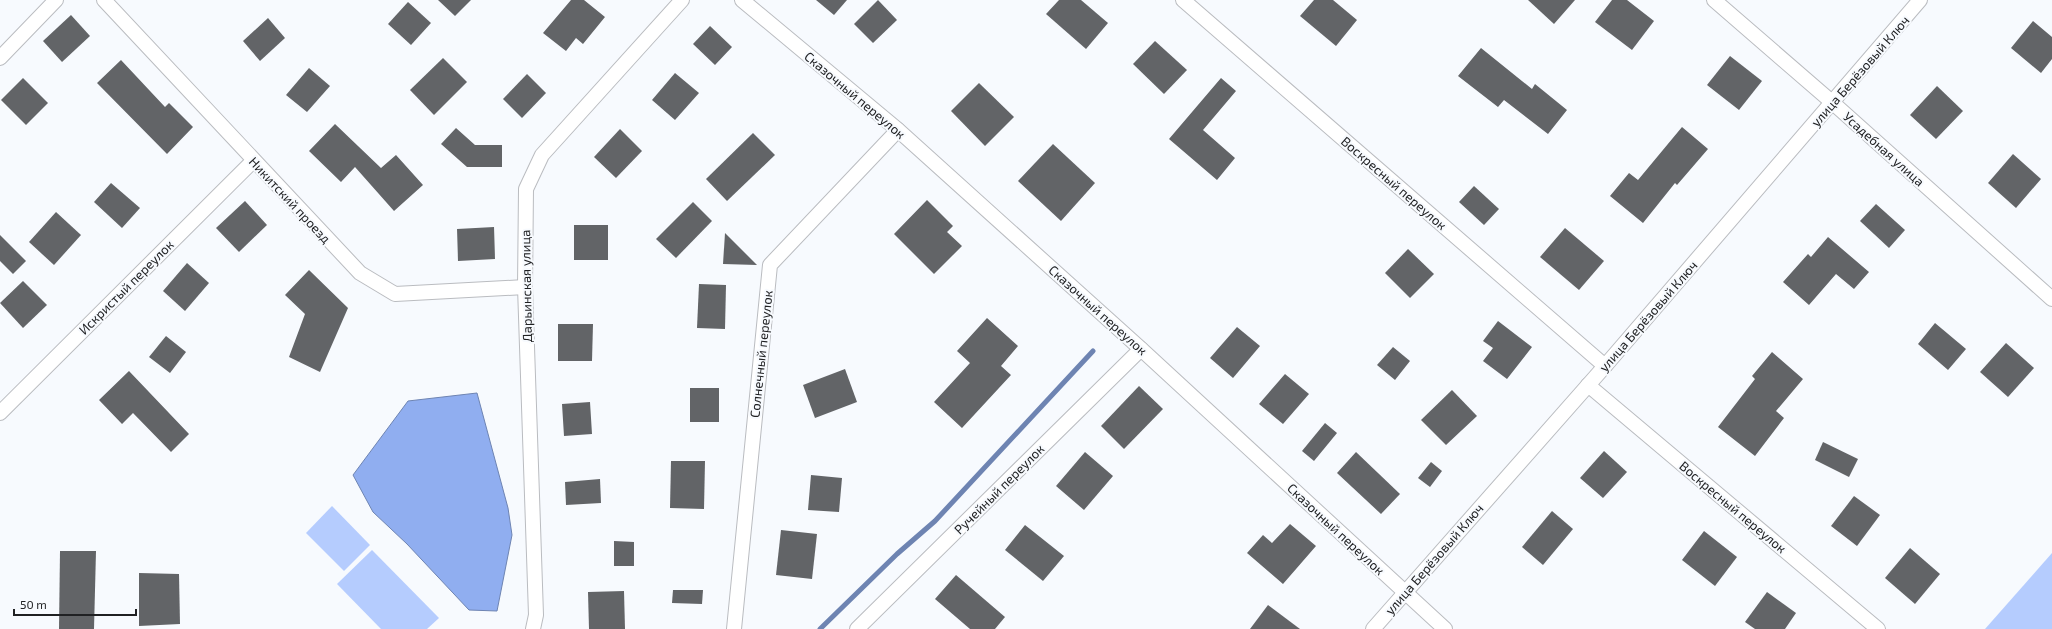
<svg xmlns="http://www.w3.org/2000/svg" width="2052" height="629" font-family="'Exo 2',sans-serif">
<style>
.green{fill:#b5ccfe}
.water{fill:#90aef0;stroke:#6e84b2}
.lines{fill:none;stroke-linecap:round;stroke-linejoin:round}
.stream{stroke:#6e84b2;stroke-width:5}
.building{fill:#626467}
.street-casing{stroke:#babcc0;stroke-width:16}
.street{stroke:#fff;stroke-width:14}
.labels{text-anchor:middle;dominant-baseline:central;stroke-width:4;stroke-linejoin:round;paint-order:stroke}
.street-label{font-size:13px;fill:#202123;stroke:#f7fafe}
</style>
<rect width="100%" height="100%" fill="#f7fafe"/>
<!-- green -->
<g class="green">
<polygon points="332,506 370,545 344,571 306,533"/>
<polygon points="372,550 439,618 427,629 381,629 337,584"/>
<polygon points="2052,553 2052,629 1985,629"/>
</g>
<!-- water -->
<polygon class="water" points="477,393 508,508 512,535 497,611 469,610 407,544 373,512 353,475 408,401"/>
<g class="lines">
<!-- stream -->
<polyline class="stream" points="820,629 897,554 935,521 1093,351"/>
</g>
<!-- building -->
<g class="building">
<polygon points="438,0 471,0 455,16"/>
<polygon points="571,0 584,0 605,17 583,44 576,38 566,51 543,33"/>
<polygon points="816,0 847,0 834,15"/>
<polygon points="878,0 897,20 873,43 854,24"/>
<polygon points="1059,0 1081,0 1108,23 1086,49 1046,14"/>
<polygon points="1314,0 1333,0 1357,20 1336,46 1300,16"/>
<polygon points="1528,0 1575,0 1554,24"/>
<polygon points="1612,0 1627,0 1654,21 1632,50 1595,22"/>
<polygon points="408,2 431,23 411,45 388,24"/>
<polygon points="71,15 90,36 62,62 43,41"/>
<polygon points="268,18 285,38 260,61 243,41"/>
<polygon points="2033,21 2052,37 2052,59 2041,73 2011,48"/>
<polygon points="710,26 732,47 715,65 693,44"/>
<polygon points="1155,41 1187,70 1164,94 1133,64"/>
<polygon points="1481,48 1532,89 1535,84 1567,110 1548,134 1504,100 1498,107 1458,76"/>
<polygon points="1730,56 1762,81 1739,110 1707,85"/>
<polygon points="443,58 467,82 434,115 410,90"/>
<polygon points="121,60 165,107 169,103 193,127 167,154 97,83"/>
<polygon points="309,68 330,86 307,112 286,95"/>
<polygon points="675,73 699,93 675,120 652,100"/>
<polygon points="527,74 546,93 522,118 503,99"/>
<polygon points="23,78 48,103 26,125 1,100"/>
<polygon points="1221,78 1236,91 1203,130 1235,158 1217,180 1169,139"/>
<polygon points="979,83 1014,117 985,146 951,111"/>
<polygon points="1937,86 1963,111 1936,139 1910,115"/>
<polygon points="335,124 381,168 396,155 423,185 394,211 355,167 341,182 309,151"/>
<polygon points="1682,127 1708,149 1677,185 1675,183 1643,223 1610,196 1629,173 1638,180"/>
<polygon points="456,128 475,145 502,145 502,167 467,167 441,144"/>
<polygon points="620,129 642,151 616,178 594,157"/>
<polygon points="753,133 775,155 727,201 706,179"/>
<polygon points="1053,144 1095,183 1061,221 1018,181"/>
<polygon points="2013,154 2041,179 2016,208 1988,183"/>
<polygon points="111,183 140,208 122,228 94,202"/>
<polygon points="1474,186 1499,209 1484,225 1459,202"/>
<polygon points="927,200 953,226 947,232 962,246 934,274 894,234"/>
<polygon points="245,201 267,225 239,252 216,228"/>
<polygon points="693,202 712,221 676,258 656,239"/>
<polygon points="1876,204 1905,230 1889,248 1860,221"/>
<polygon points="56,212 81,235 54,265 29,242"/>
<rect x="574" y="225" width="34" height="35"/>
<polygon points="494,227 495,259 458,261 457,229"/>
<polygon points="1565,228 1604,261 1579,290 1540,257"/>
<polygon points="725,233 757,265 723,264"/>
<polygon points="0,235 26,261 13,274 0,261"/>
<polygon points="1828,237 1869,272 1854,289 1836,274 1809,305 1783,282 1808,254 1811,257"/>
<polygon points="1408,249 1434,274 1410,298 1385,273"/>
<polygon points="187,263 209,283 185,311 163,291"/>
<polygon points="309,270 348,308 320,372 289,357 305,314 285,295"/>
<polygon points="23,281 47,305 23,328 0,303"/>
<polygon points="699,284 726,285 725,329 697,328"/>
<polygon points="987,318 1018,346 1001,366 1011,375 962,428 934,402 970,363 957,351"/>
<polygon points="1498,321 1532,347 1507,379 1483,361 1493,348 1483,341"/>
<polygon points="1935,323 1966,349 1948,370 1918,344"/>
<polygon points="558,324 593,324 592,361 558,361"/>
<polygon points="1237,327 1260,346 1233,378 1210,358"/>
<polygon points="166,336 186,352 170,373 149,357"/>
<polygon points="2006,343 2034,368 2008,397 1980,372"/>
<polygon points="1393,347 1410,361 1395,380 1377,365"/>
<polygon points="1772,352 1803,379 1776,411 1784,418 1755,456 1718,427 1755,379 1752,376"/>
<polygon points="845,369 857,402 815,418 803,385"/>
<polygon points="129,371 189,434 171,452 133,413 122,424 99,400"/>
<polygon points="1285,374 1309,394 1283,424 1259,404"/>
<polygon points="1139,386 1163,409 1124,449 1101,426"/>
<rect x="690" y="388" width="29" height="34"/>
<polygon points="1452,390 1477,416 1446,445 1421,420"/>
<polygon points="590,402 592,434 564,436 562,404"/>
<polygon points="1325,423 1337,433 1314,461 1302,451"/>
<polygon points="1823,442 1858,459 1849,477 1815,460"/>
<polygon points="1604,451 1627,472 1603,498 1580,478"/>
<polygon points="1085,452 1113,476 1084,510 1056,486"/>
<polygon points="1356,452 1400,494 1381,514 1337,473"/>
<polygon points="671,461 705,461 704,509 670,508"/>
<polygon points="1431,462 1442,471 1430,487 1418,478"/>
<polygon points="811,475 842,478 839,512 808,510"/>
<polygon points="600,479 601,503 566,505 565,482"/>
<polygon points="1854,496 1880,515 1857,546 1831,526"/>
<polygon points="1552,511 1573,529 1543,565 1522,547"/>
<polygon points="1290,524 1316,546 1283,584 1247,553 1263,535 1272,543"/>
<polygon points="1025,525 1064,556 1043,581 1005,550"/>
<polygon points="781,530 817,534 812,579 776,575"/>
<polygon points="1704,531 1737,557 1715,586 1682,560"/>
<polygon points="614,541 634,542 634,566 614,566"/>
<polygon points="1910,548 1940,574 1915,604 1885,578"/>
<polygon points="60,551 96,551 94,629 59,629"/>
<polygon points="139,573 179,574 180,624 139,626"/>
<polygon points="956,575 1005,617 995,629 970,629 935,599"/>
<polygon points="673,590 703,590 702,604 672,603"/>
<polygon points="624,591 625,629 589,629 588,592"/>
<polygon points="1767,592 1796,613 1785,629 1755,629 1745,622"/>
<polygon points="1268,605 1300,629 1250,629"/>
</g>
<g class="lines">
<defs>
<g id="street">
<polyline points="104,0 360,273 395,294 525,287"/>
<polyline points="742,0 898,130 1141,349 1445,629"/>
<polyline points="1183,0 1605,366"/>
<polyline points="1714,0 1833,103 2052,299"/>
<polyline points="0,58 56,0"/>
<polyline points="1588,385 1878,629"/>
<polyline points="0,413 253,161"/>
<polyline points="533,629 536,615 525,287 526,189 542,155 682,0"/>
<polyline points="734,629 770,265 898,130"/>
<polyline points="857,629 1141,349"/>
<polyline points="1373,629 1605,366 1920,0"/>
</g>
</defs>
<!-- street casing -->
<use href="#street" class="street-casing"/>
<!-- street -->
<use href="#street" class="street"/>
</g>
<g class="labels">
<!-- street labels -->
<g class="street-label">
<text transform="translate(1860 71) rotate(-49)">улица Берёзовый Ключ</text>
<text transform="translate(855 95) rotate(40)">Сказочный переулок</text>
<text transform="translate(1884 149) rotate(42)">Усадебная улица</text>
<text transform="translate(1394 183) rotate(41)">Воскресный переулок</text>
<text transform="translate(290 200) rotate(47)">Никитский проезд</text>
<text transform="translate(526 286) rotate(-91)">Дарьинская улица</text>
<text transform="translate(126 287) rotate(-45)">Искристый переулок</text>
<text transform="translate(1098 310) rotate(42)">Сказочный переулок</text>
<text transform="translate(1648 316) rotate(-49)">улица Берёзовый Ключ</text>
<text transform="translate(761 354) rotate(-84)">Солнечный переулок</text>
<text transform="translate(999 489) rotate(-45)">Ручейный переулок</text>
<text transform="translate(1733 507) rotate(40)">Воскресный переулок</text>
<text transform="translate(1336 529) rotate(43)">Сказочный переулок</text>
<text transform="translate(1434 559) rotate(-49)">улица Берёзовый Ключ</text>
</g>
</g>
<!-- scale -->
<path d="M14 609v6h122v-6" fill="none" stroke="#202123" stroke-width="2"/>
<text x="20" y="609" font-size="12" fill="#202123" stroke="#f7fafe" stroke-width="3" paint-order="stroke">50 m</text>
</svg>
